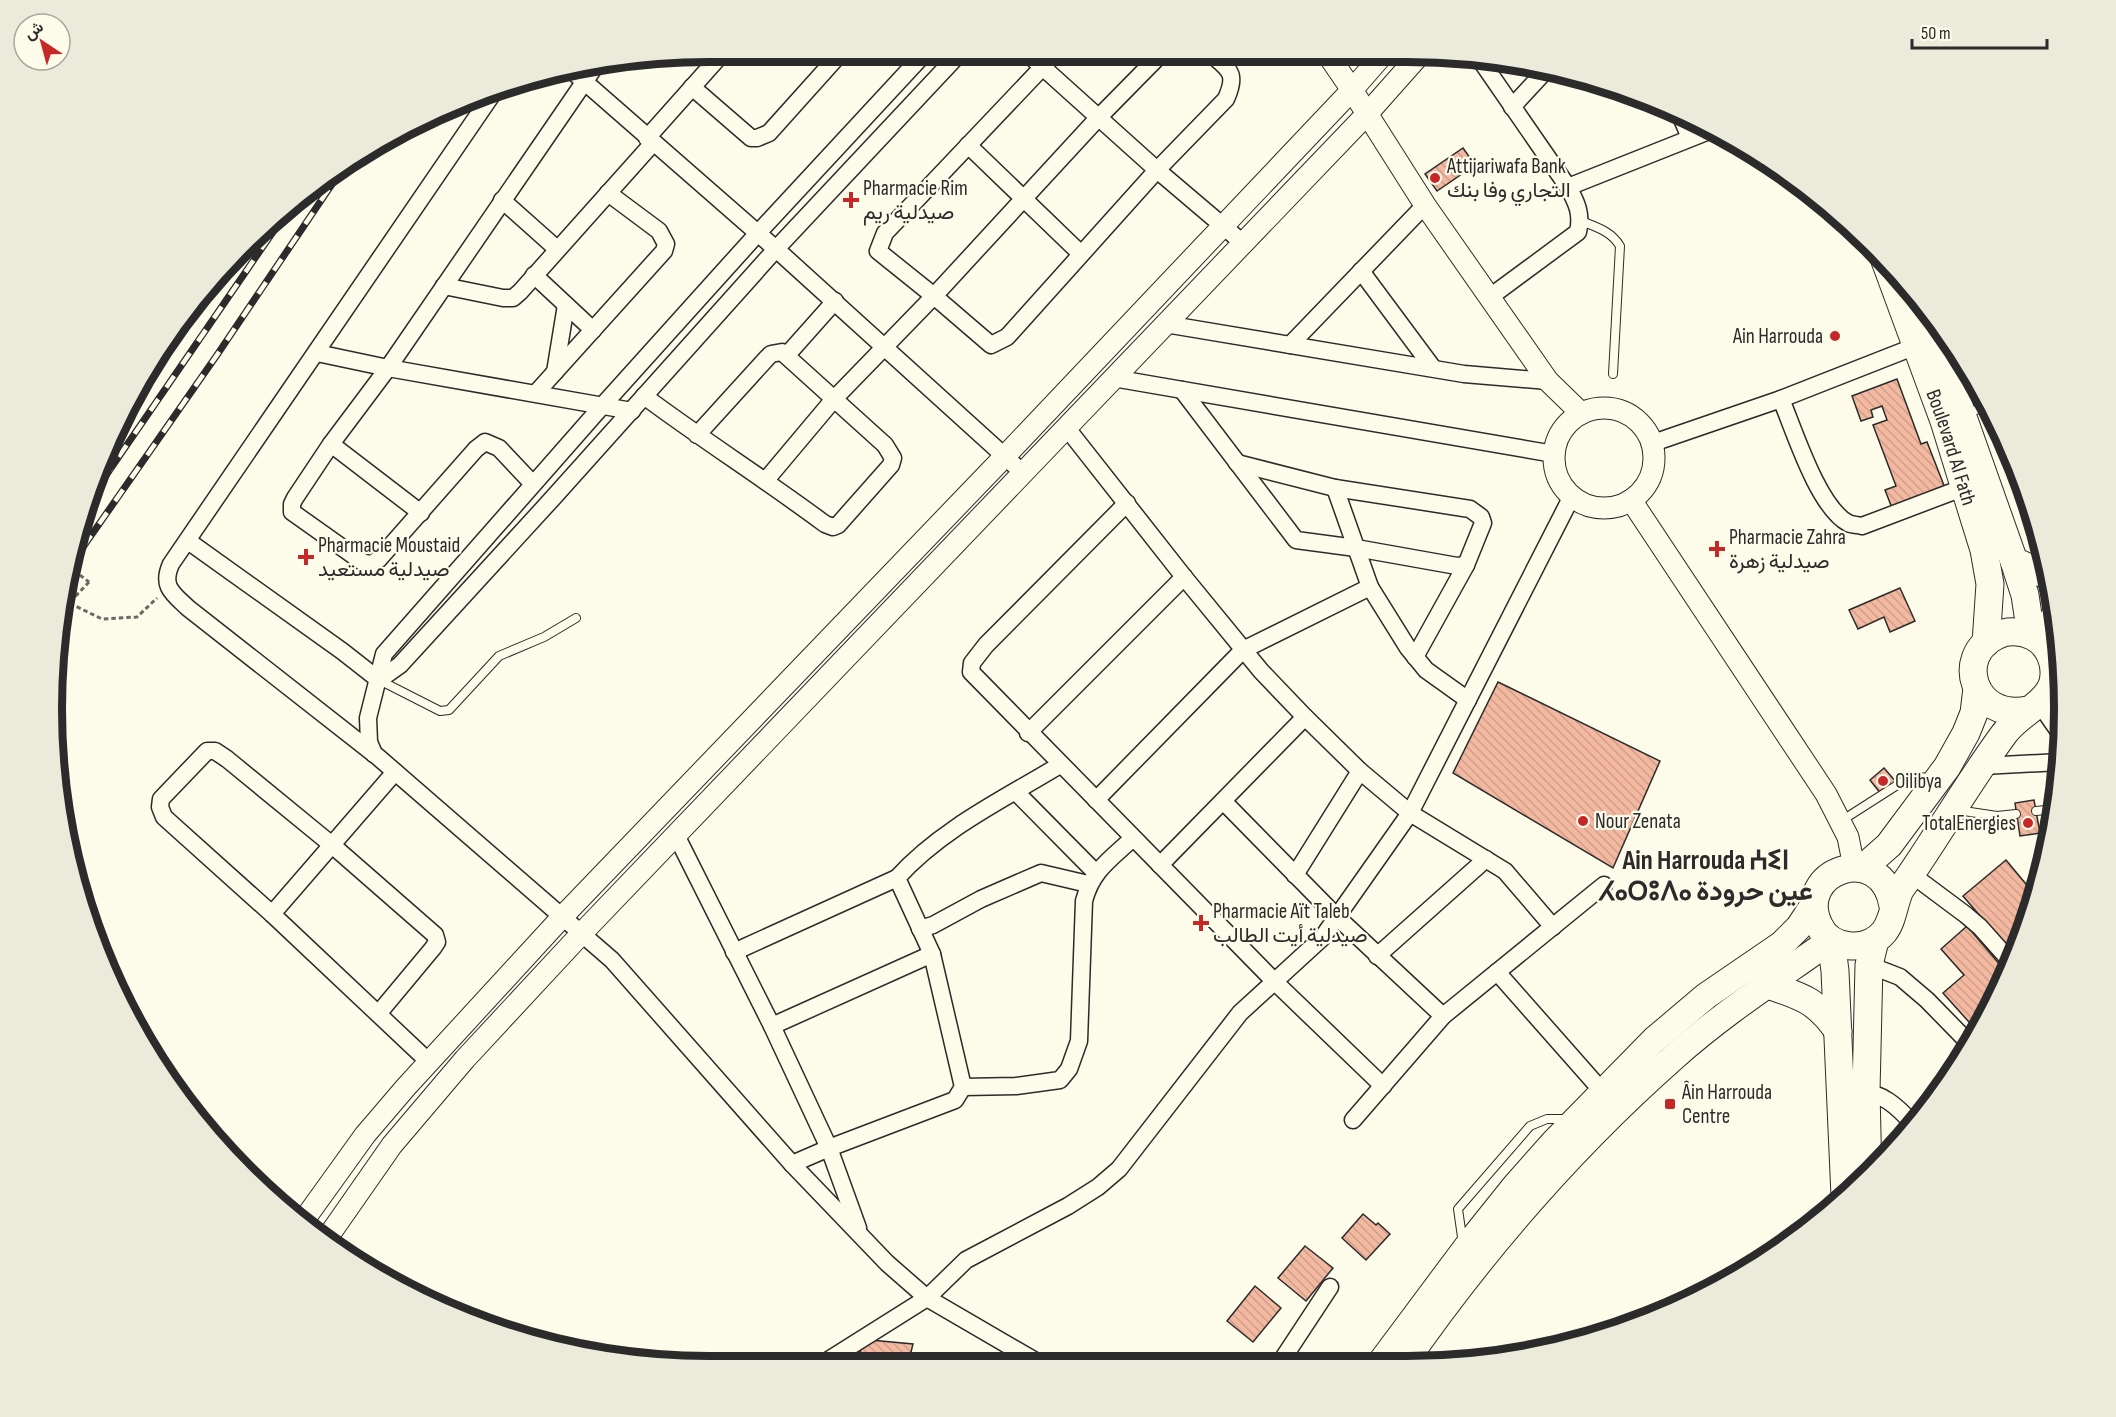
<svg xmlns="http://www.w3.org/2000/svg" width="2116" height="1417" font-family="'Sofia Sans Condensed',Vazirmatn,'Noto Sans Tifinagh',sans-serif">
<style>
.building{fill:url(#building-back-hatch);stroke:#2b2b2b;stroke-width:1.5}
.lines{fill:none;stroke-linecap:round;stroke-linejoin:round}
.service-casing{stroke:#2b2b2b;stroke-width:10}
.minor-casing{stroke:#2b2b2b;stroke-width:19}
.tertiary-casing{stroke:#2b2b2b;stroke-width:23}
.primary-casing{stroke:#2b2b2b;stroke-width:28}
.trunk-casing{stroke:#2b2b2b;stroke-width:29}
.path{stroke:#6a6964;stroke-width:3;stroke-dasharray:4.5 3;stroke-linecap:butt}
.service{stroke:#fdfbea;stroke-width:8}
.minor{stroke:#fdfbea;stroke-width:16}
.tertiary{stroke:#fdfbea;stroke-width:21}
.primary{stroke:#fdfbea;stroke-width:26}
.trunk{stroke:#fdfbea;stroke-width:27}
.rail-casing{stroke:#2b2b2b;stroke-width:7}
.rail{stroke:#fdfbea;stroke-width:4.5;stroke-dasharray:14;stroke-linecap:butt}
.path-bridge{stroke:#6a6964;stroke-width:3;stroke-dasharray:4.5 3;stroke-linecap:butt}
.poi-dot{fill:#c62828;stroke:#fdfbea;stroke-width:2}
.labels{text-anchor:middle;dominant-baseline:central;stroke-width:4.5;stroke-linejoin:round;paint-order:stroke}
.poi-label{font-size:21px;fill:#2b2b2b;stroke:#fdfbea;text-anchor:start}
.street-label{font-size:21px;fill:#2b2b2b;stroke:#fdfbea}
.district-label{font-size:27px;font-weight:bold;fill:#2b2b2b;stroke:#fdfbea}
.rim{fill:none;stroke:#2b2b2b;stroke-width:8}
</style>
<defs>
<pattern id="building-back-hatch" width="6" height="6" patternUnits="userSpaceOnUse" patternTransform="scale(1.5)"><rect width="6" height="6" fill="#f2b8a0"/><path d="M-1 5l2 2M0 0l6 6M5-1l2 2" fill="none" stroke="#d09e8a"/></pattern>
</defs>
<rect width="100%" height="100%" fill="#fdfbea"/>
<!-- building -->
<g class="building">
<polygon points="1463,148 1475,165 1437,191 1425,174"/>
<polygon points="1897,379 1921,444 1927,442 1945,488 1892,508 1885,490 1896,486 1873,425 1887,420 1882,406 1871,410 1873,417 1861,421 1852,396"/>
<polygon points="1900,588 1915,621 1890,632 1884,617 1858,629 1849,610"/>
<polygon points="1498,682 1660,761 1613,868 1453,773"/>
<polygon points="1884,768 1896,782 1881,794 1870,780"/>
<polygon points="2034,800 2040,833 2020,836 2015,803"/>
<polygon points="2006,860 2035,895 2016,958 1963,896"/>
<polygon points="1967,926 2008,974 1977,1031 1943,993 1964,975 1941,949"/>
<polygon points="1363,1214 1376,1225 1378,1223 1390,1234 1366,1260 1342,1238"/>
<polygon points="1305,1246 1333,1268 1306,1301 1278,1278"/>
<polygon points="1255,1286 1281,1308 1253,1342 1227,1321"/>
<polygon points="870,1340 913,1344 910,1356 916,1366 861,1366 867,1362 858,1348"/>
</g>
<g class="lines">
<defs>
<g id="service">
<path d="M1581 221C1596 227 1611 231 1620 246L1613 374"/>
<polyline points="1964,414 1988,406"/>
<polyline points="379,680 440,711 449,710 499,656 544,637 576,618"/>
<polyline points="1957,810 1997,816 2016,814"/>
<polyline points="2036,811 2055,809"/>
<polyline points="1841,821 1902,782 1916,777 1933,778"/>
<polyline points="1463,1244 1458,1209 1530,1126 1547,1119 1569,1119"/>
</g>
<g id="minor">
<polyline points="1028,54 1157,170 1243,243"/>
<path d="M1055 54 885 233 878 251 934 296 991 345 1007 337 1157 170 1226 99C1238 72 1229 70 1209 52"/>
<path d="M1479 58 1568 187C1577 203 1582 214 1578 232L1490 297"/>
<polyline points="570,69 776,249 1022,472"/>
<path d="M498 86 171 564C161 586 172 593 188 608L378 757 612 960 792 1164 887 1263 927 1298 1044 1366"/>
<polyline points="692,87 751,138 757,138 769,133 839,55"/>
<polyline points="1512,107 1548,68"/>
<polyline points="1679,112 1690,138"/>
<polyline points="647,138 720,56"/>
<polyline points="968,145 1081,254"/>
<polyline points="1568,187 1714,129"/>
<polyline points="502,200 557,249"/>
<polyline points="1361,271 1433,368"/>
<polyline points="534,275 593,330"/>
<polyline points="444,286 503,298 513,298 520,292 653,143"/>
<polyline points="1165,324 1464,374 1548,381"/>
<polyline points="1290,345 1425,205"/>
<polyline points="317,353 388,368 632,411"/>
<polyline points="787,355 835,301"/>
<polyline points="555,372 566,305"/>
<polyline points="1113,378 1554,454"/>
<polyline points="1182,390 1296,540 1356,548 1457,566 1466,565"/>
<polyline points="536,393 664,251 666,244 659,231 608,193"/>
<path d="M644 396C703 440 766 480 825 524L833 527 838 525 891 465 893 458 885 445 782 352 771 354 767 358 697 435"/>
<path d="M1781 399C1794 430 1818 507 1848 523 1852 525 1858 525 1862 526L1965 487"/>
<polyline points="1066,427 1184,577 1261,671 1305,717 1360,771 1410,813 1505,871 1553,927"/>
<polyline points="1653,443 1781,399 1916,346"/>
<polyline points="331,444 421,513"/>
<polyline points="1237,463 1335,488 1470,509 1481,517 1483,523 1466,565 1415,657"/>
<polyline points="766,480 834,399 934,296 1099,117 1162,53"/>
<polyline points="532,483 499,448 485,442 476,449 379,559 372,564 364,563 292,512 292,504 295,498 331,444 388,368 598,62"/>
<polyline points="1335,488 1370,587 1408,648 1426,670 1468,700"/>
<polyline points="1127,503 986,645 972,663 971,672 1275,982 1383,1086"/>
<polyline points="188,541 342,651 379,680"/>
<polyline points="379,680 400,665 552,499 776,249 959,54"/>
<polyline points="2039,703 2062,736"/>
<polyline points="1028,733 1184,577"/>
<polyline points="374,754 369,742 368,718 384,654 603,405 758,233 924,54"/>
<polyline points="1983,766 2060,762"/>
<polyline points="1016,792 1096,873"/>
<polyline points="1096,800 1243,650 1370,587"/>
<polyline points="1223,801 1337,917 1443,1016"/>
<polyline points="676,835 772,1026 829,1148 858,1228"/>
<polyline points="1160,865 1305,717"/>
<polyline points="1911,874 1966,915 1980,927 2013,964"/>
<polyline points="1295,875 1360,771"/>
<polyline points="272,914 395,772"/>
<polyline points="920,929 933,925 981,899 1041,873 1088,884"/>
<polyline points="734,952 897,878"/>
<polyline points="1377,956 1486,859"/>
<polyline points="1869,965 1900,977 1927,1000 1970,1044"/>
<polyline points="1497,972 1602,1091"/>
<polyline points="378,1014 433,948 437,942 435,935 332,845 227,759 215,751 207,751 161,799 160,807 164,817 272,914 429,1062"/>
<polyline points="772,1026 932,954"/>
<path d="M963 1087 1016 1086 1060 1080 1069 1069 1079 1041 1084 901C1092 870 1111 859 1133 838"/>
<path d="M1858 1091C1882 1092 1898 1107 1913 1124"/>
<polyline points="1353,1120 1443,1016 1604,885"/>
<path d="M792 1164 829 1148 955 1100 963 1087 932 954 897 878C941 829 1004 799 1060 765"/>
<polyline points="819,1366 927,1298 966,1260 1068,1206 1098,1187 1119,1169 1240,1013 1322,938 1410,813 1572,496"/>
<polyline points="1278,1366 1330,1287"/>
</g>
<g id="tertiary">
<polyline points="1326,52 1352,90 1425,205 1548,381 1581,413"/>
<circle cx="1604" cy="458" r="50"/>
<polyline points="1631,500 1826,794 1848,837 1854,867"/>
<polyline points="301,1224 365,1135 406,1087 563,916 1006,455 1352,90 1386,51"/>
<polyline points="325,1241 392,1145 465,1059 582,933 1367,114 1422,52"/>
</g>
<g id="primary">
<polyline points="2038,639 2056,614"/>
<polyline points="1378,1366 1475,1236 1515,1186 1554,1142 1654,1040 1706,996 1782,944 1799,927 1814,904"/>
<path d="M1402 1366C1481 1252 1571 1148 1674 1057 1723 1013 1778 978 1831 940"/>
</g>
<g id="trunk">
<path id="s1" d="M1884 258 1944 421 1984 550 1990 584 1986 643"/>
<polyline points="1924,307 2014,561 2025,595 2031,635"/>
<polyline points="2014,561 2041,573 2050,573"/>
<polyline points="1863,868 1889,845 1947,767 1966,733 1974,713 1977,688"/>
<path d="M1893 906C1882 839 1793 871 1819 925 1830 950 1867 953 1884 932 1893 921 1894 903 1900 890 1936 839 1967 784 2004 734 2017 715 2047 704 2053 682 2057 664 2049 644 2032 636 2021 631 2007 630 1996 636 1954 656 1973 721 2028 710"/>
<polyline points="1831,940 1835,971 1845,1196"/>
<path d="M1768 985C1803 997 1816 1000 1838 1031"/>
<polyline points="1868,1177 1866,1091 1869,965 1875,940"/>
</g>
</defs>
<!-- service casing -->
<use href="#service" class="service-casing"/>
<!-- minor casing -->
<use href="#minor" class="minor-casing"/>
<!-- tertiary casing -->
<use href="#tertiary" class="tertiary-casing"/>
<!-- primary casing -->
<use href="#primary" class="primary-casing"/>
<!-- trunk casing -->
<use href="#trunk" class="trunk-casing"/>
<!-- path -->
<polyline class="path" points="89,582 69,603 102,619 137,617 157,598"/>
<!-- service -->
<use href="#service" class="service"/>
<!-- minor -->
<use href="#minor" class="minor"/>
<!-- tertiary -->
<use href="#tertiary" class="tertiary"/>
<!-- primary -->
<use href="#primary" class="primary"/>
<!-- trunk -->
<use href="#trunk" class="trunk"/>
<defs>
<g id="rail">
<polyline points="87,503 297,197"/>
<polyline points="67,570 217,355 349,159"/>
</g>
</defs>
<!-- rail casing -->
<use href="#rail" class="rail-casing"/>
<!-- rail -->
<use href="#rail" class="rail"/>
<!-- path-bridge -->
<polyline class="path-bridge" points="68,566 89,582"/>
</g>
<!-- markers -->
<g class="poi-dot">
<circle cx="1435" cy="178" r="6"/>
<path d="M848 191h6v6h6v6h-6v6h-6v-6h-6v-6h6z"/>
<circle cx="1835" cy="336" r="6"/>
<path d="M1714 540h6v6h6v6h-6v6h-6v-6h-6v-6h6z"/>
<path d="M303 548h6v6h6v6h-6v6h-6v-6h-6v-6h6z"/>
<circle cx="1883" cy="781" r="6"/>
<circle cx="1583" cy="821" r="6"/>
<circle cx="2028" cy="823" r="6"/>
<path d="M1198 914h6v6h6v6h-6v6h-6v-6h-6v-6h6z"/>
<rect x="1664" y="1098" width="12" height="12" rx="3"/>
</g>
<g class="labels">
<!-- poi labels -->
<g class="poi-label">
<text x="1447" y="166">Attijariwafa Bank<tspan x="1447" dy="24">التجاري وفا بنك</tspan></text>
<text x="863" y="188">Pharmacie Rim<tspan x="863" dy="24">صيدلية ريم</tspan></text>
<text x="1823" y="336" text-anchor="end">Ain Harrouda</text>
<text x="1729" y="537">Pharmacie Zahra<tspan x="1729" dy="24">صيدلية زهرة</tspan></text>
<text x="318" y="545">Pharmacie Moustaid<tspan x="318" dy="24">صيدلية مستعيد</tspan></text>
<text x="1895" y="781">Oilibya</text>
<text x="1595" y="821">Nour Zenata</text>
<text x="2016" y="823" text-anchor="end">TotalEnergies</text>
<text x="1213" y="911">Pharmacie Aït Taleb<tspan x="1213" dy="24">صيدلية أيت الطالب</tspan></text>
<text x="1682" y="1092">Âin Harrouda<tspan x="1682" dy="24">Centre</tspan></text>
</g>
<!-- street labels -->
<g class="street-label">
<text stroke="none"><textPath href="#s1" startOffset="201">Boulevard Al Fath</textPath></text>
</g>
<!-- district labels -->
<g class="district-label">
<text x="1706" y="861">Ain Harrouda ⵄⵉⵏ<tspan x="1706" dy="31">ⵃⴰⵔⵓⴷⴰ عين حرودة</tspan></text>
</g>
</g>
<!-- crop -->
<path d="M0 0H2116V1417H0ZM709 62H1407A647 647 0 0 1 2054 709V709A647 647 0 0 1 1407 1356H709A647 647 0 0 1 62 709V709A647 647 0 0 1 709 62Z" fill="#eceadb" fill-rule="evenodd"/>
<path class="rim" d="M709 62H1407A647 647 0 0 1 2054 709V709A647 647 0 0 1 1407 1356H709A647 647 0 0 1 62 709V709A647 647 0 0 1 709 62Z"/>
<!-- north arrow -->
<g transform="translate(42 42) rotate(324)"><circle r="28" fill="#fdfbea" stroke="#a9a89e" stroke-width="1.5"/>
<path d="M0-4.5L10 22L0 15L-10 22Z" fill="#c62828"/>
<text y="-9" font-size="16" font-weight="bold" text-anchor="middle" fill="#2b2b2b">ش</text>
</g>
<!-- scale -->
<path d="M1912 39v9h135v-9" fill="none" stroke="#2b2b2b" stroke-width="3"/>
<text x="1921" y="39" font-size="18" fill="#2b2b2b" stroke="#fdfbea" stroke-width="4.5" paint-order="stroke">50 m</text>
</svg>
